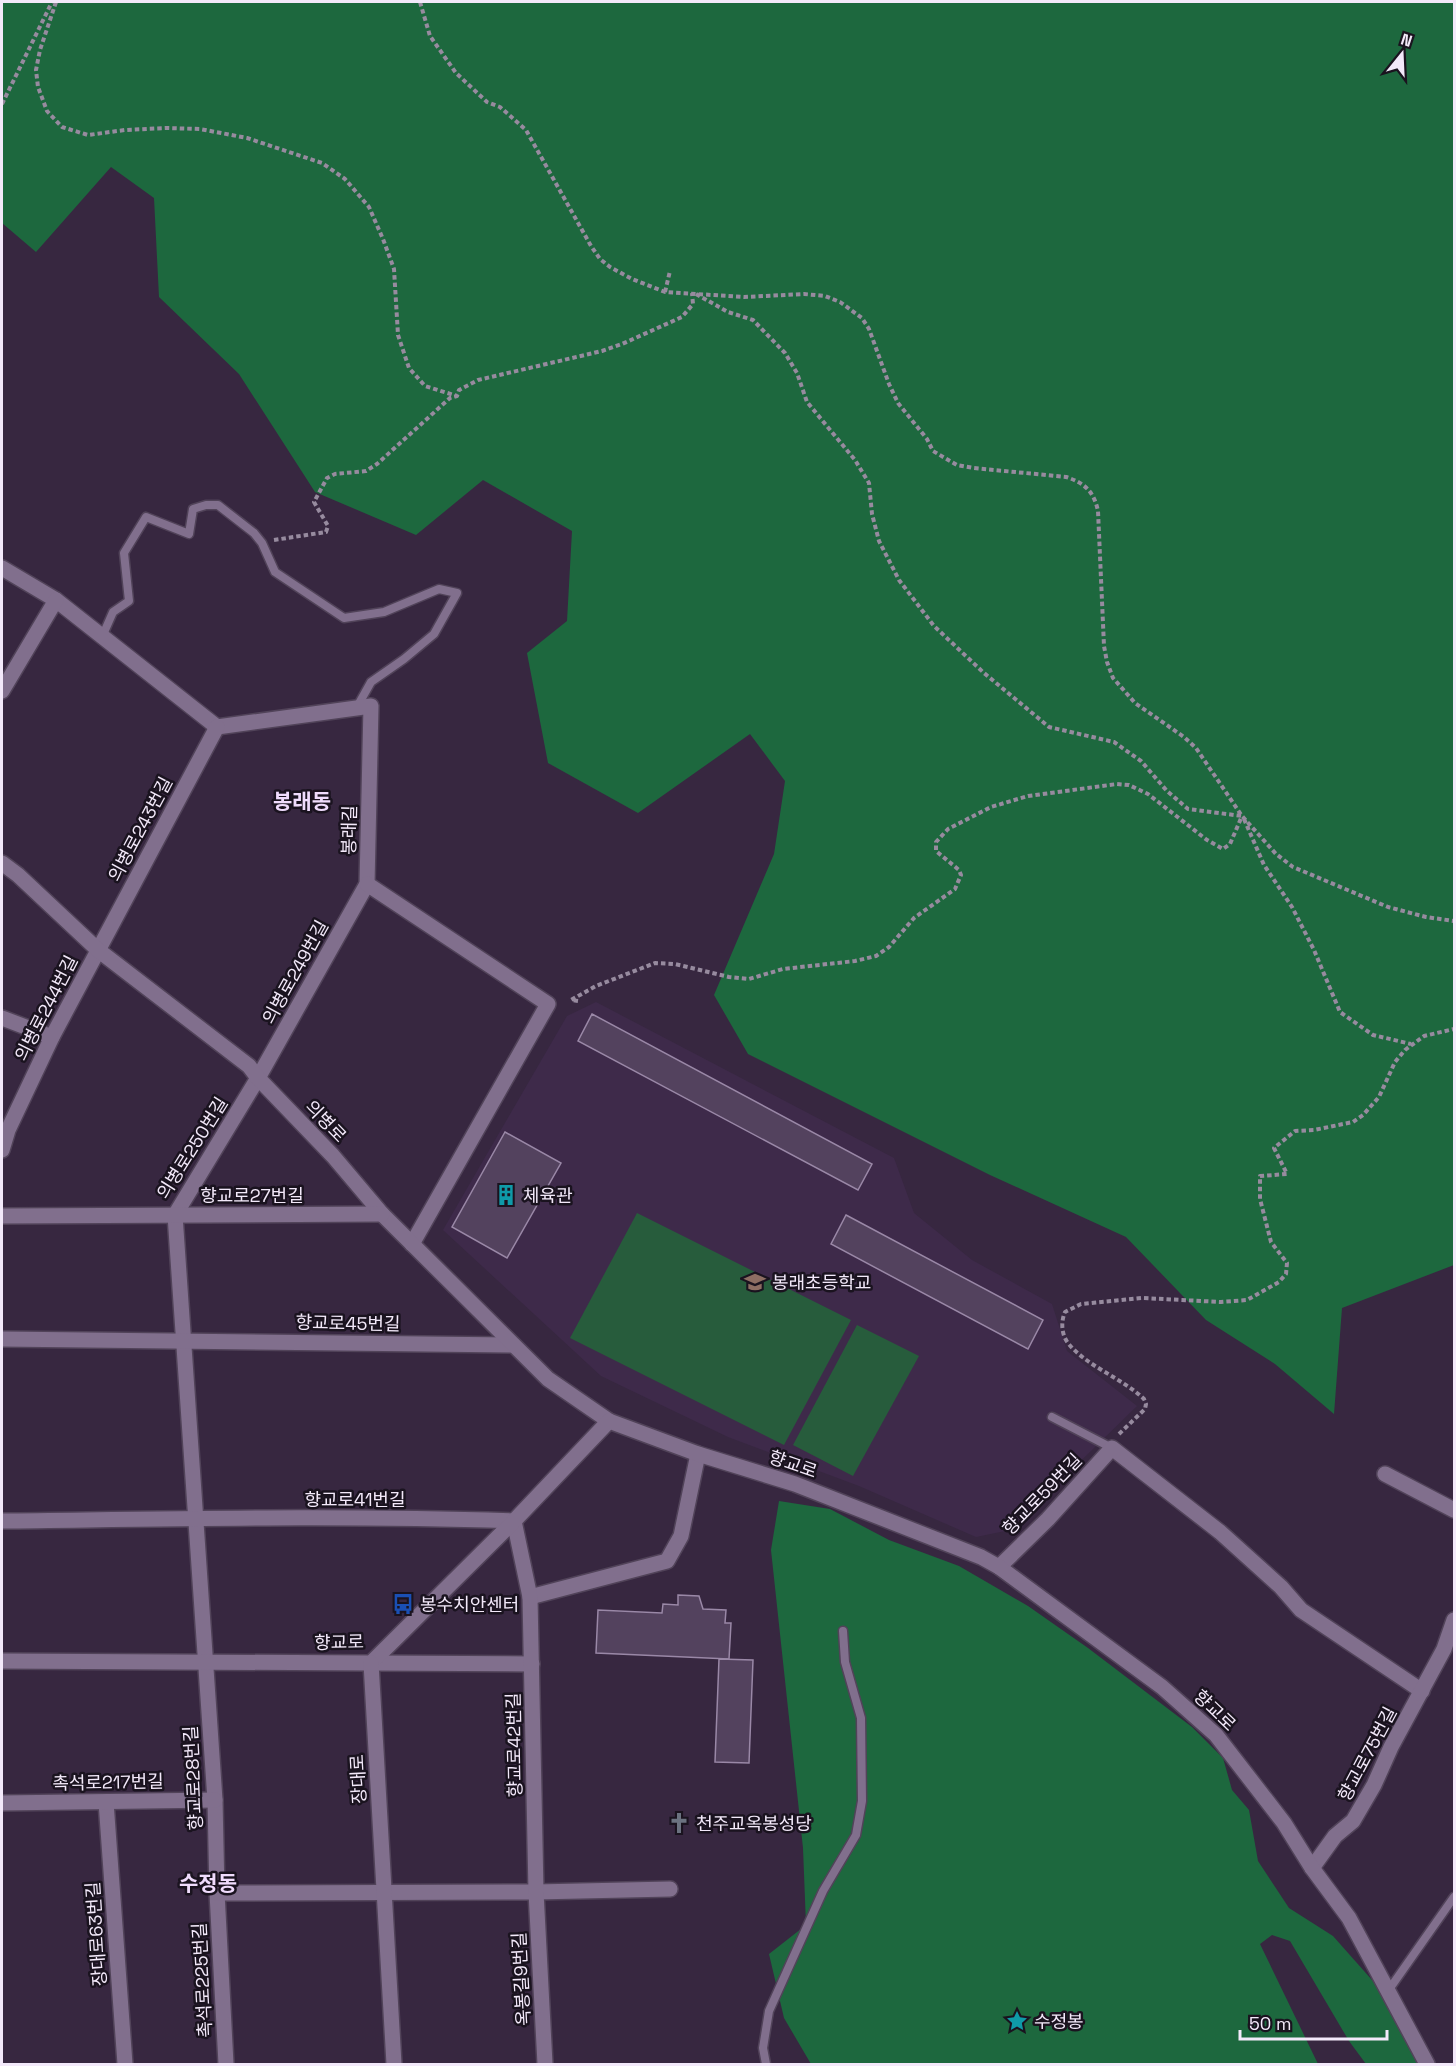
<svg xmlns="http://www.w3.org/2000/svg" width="1456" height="2066" font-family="'Space Grotesk','Noto Sans KR',sans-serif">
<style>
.built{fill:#3e2a4a}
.green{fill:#275c3c}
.forest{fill:#1d683e}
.building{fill:#53425e;stroke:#9a88a7;stroke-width:1.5}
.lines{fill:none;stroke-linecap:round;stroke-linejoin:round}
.service-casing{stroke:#514359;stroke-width:11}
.minor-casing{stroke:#514359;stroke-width:18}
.tertiary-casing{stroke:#514359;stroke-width:18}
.path{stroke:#978b9f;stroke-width:4;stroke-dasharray:4.5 3;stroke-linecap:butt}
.service{stroke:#816f8d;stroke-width:8}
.minor{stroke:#816f8d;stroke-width:15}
.tertiary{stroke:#816f8d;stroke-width:15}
.labels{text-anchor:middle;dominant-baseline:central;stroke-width:5;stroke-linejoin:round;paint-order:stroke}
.street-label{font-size:18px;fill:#f3e9fa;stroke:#1a131f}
.poi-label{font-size:18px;fill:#f3e9fa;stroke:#1a131f;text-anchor:start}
.quarter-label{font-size:21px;font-weight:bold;fill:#f0dcfd;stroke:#1a131f}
</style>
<rect width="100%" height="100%" fill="#372740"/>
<!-- built -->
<polygon class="built" points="596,1002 894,1158 914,1213 972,1260 1052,1304 1067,1351 1137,1406 1010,1530 976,1537 859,1486 728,1437 601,1376 443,1230 567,1016"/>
<!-- green -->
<g class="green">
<polygon points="637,1213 851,1320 784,1445 570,1338"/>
<polygon points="857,1325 919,1356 853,1476 793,1445"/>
</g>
<!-- forest -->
<g class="forest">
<polygon points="2,2 1454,2 1454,1265 1342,1308 1334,1414 1275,1364 1206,1320 1126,1237 990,1175 748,1054 714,995 774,854 785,781 750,734 638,813 548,763 527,653 567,621 572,531 483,480 416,535 315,492 239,374 159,297 154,198 111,167 36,252 2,223"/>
<polygon points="779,1501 830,1509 889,1540 959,1566 1028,1606 1088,1648 1192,1727 1223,1758 1232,1790 1249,1810 1258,1861 1289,1908 1333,1936 1372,1980 1430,2064 1366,2064 1349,2041 1290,1941 1272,1935 1260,1944 1318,2064 811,2064 784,2018 769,1954 806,1925 803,1848 771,1550"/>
</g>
<!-- building -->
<g class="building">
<polygon points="592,1014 872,1164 858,1190 578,1041"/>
<polygon points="505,1132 561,1163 507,1258 452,1227"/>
<polygon points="846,1215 1043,1320 1028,1349 831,1244"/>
<polygon points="678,1595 699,1596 703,1609 726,1610 725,1623 731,1623 729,1659 596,1653 598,1610 662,1613 663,1604 678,1605"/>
<polygon points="719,1659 753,1660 749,1763 715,1762"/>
</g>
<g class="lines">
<defs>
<g id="service">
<polyline points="102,637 113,612 129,601 124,553 146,517 189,534 193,509 206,505 218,505 254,533 262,543 275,572 344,618 384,612 439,589 457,593 434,634 404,659 371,682 357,707"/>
<polyline points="1052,1417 1112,1448"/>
<polyline points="1388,1991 1454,1897"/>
<polyline points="766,2064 763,2048 769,2011 823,1891 856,1835 862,1801 861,1718 845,1662 843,1631"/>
</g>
<g id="minor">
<polyline points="2,568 56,600 217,727 371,706 367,884 258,1078 175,1215 215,1800 217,1893 226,2064"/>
<polyline points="2,691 56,600"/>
<polyline points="367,884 548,1004 412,1244"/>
<polyline points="2,1018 52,1037"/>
<polyline points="2,1150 8,1130 52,1037 217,727"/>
<polyline points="2,1339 513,1345"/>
<polyline points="1385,1474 1454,1510"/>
<path d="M2 1521C172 1519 343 1515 514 1521"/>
<polyline points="999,1567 1048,1519 1112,1448 1220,1532 1281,1587 1301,1610 1422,1691"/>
<polyline points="530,1597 667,1561 681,1536 698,1454"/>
<polyline points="371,1663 532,1664"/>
<polyline points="106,1802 125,2064"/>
<polyline points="2,1803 215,1800"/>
<polyline points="1312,1868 1335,1836 1353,1821 1374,1785 1391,1747 1444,1649 1454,1620"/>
<polyline points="217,1893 536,1892 670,1889"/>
</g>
<g id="tertiary">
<polyline points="2,863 18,875 98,950 249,1066 258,1078 333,1156 382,1214 548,1379 609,1421"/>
<polyline points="2,1216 382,1214"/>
<polyline points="514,1521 530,1597 536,1892 545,2064"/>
<polyline points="2,1661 371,1663 514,1521 609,1421 698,1454 795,1484 981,1557 999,1567 1162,1687 1216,1735 1284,1823 1312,1868 1349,1918 1427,2064"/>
<polyline points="371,1663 394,2064"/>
</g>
</defs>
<!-- service casing -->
<use href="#service" class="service-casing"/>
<!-- minor casing -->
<use href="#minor" class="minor-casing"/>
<!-- tertiary casing -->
<use href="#tertiary" class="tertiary-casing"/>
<!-- path -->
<g class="path">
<polyline points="56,2 40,50 36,70 38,87 47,111 62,127 88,135 125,130 166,128 200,129 247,138 322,163 345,179 369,207 383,239 394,269 398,335 409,368 425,386 457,396"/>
<path d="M420 2 430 36 456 73 487 102 500 107 526 130 591 246 600 259 610 267 632 279 665 292 744 297 804 294 825 296 840 302 862 318 869 329 889 384 898 403 927 439 933 451 957 465 974 468 1066 477C1085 483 1094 492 1098 511L1104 646 1107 662 1113 678 1135 703 1184 737 1196 748 1242 816 1276 854 1293 867 1388 907 1426 917 1454 921"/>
<polyline points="2,104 52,2"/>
<polyline points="665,292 670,271"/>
<polyline points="696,294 728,312 753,320 785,353 797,373 807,402 855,460 869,483 872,514 879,541 899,580 934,626 984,673 1049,727 1114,742 1141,761 1167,791 1188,809 1242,816"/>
<polyline points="274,540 326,532 328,526 314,502 327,478 335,474 366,471 377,464 450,398 457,396 459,390 478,380 602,351 622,344 682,317 693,304 692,293"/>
<polyline points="1244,819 1264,865 1292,907 1314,950 1340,1012 1373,1035 1411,1044"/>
<polyline points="578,1001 571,1000 596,986 655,963 675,964 729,977 749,979 783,969 855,961 876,956 889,947 914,918 955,889 961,875 959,870 936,851 936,842 948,829 991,807 1028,796 1117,784 1129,785 1148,794 1207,840 1223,849 1230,844 1242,816"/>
<path d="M1119 1434 1145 1409 1146 1404 1144 1399C1122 1378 1086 1366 1068 1343 1061 1334 1061 1321 1065 1312L1081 1304 1142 1298 1221 1302 1247 1300 1279 1282 1286 1274 1287 1263 1271 1242 1260 1199V1176L1287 1174 1274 1148 1295 1131 1314 1130 1353 1122 1363 1115 1379 1097 1395 1062 1405 1050 1424 1036 1454 1029"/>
</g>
<!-- service -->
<use href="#service" class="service"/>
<!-- minor -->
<use href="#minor" class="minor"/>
<!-- tertiary -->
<use href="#tertiary" class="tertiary"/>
</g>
<!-- icons -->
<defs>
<symbol id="building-bare" viewBox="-9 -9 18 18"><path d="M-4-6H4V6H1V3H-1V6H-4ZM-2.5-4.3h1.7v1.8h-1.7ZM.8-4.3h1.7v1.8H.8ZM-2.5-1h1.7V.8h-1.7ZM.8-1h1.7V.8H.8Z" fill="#0f9aa8" stroke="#1a131f" stroke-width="2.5" paint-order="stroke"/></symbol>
<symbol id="school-bare" viewBox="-9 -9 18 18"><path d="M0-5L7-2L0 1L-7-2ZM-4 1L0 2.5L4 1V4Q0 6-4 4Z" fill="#8d6e63" stroke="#1a131f" stroke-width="2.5" paint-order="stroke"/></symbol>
<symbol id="bus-bare" viewBox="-9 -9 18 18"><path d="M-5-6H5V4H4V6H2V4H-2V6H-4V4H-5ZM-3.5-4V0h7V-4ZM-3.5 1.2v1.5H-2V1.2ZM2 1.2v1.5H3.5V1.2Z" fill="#1a4fb4" stroke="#1a131f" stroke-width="2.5" paint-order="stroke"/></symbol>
<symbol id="church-bare" viewBox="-9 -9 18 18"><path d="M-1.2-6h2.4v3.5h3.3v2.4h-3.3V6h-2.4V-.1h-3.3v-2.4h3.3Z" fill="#6b7280" stroke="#1a131f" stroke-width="2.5" paint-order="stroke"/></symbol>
<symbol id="sight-bare" viewBox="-9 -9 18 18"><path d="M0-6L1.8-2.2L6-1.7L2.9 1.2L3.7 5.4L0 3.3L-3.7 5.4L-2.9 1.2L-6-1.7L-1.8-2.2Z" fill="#0f9aa8" stroke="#1a131f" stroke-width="2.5" paint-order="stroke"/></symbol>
</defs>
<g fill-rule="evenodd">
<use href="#building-bare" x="491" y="1180" width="30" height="30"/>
<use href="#school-bare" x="740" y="1267" width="30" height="30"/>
<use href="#bus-bare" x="388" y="1589" width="30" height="30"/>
<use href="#church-bare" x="664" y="1808" width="30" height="30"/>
<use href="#sight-bare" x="1002" y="2006" width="30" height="30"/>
</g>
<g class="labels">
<!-- street labels -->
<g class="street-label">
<text transform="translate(140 829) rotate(-62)">의병로243번길</text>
<text transform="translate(349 830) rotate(-89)">봉래길</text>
<text transform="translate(295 972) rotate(-61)">의병로249번길</text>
<text transform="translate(46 1008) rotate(-63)">의병로244번길</text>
<text transform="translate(326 1121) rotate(46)">의병로</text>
<text transform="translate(192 1148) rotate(-58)">의병로250번길</text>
<text x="252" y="1195">향교로27번길</text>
<text transform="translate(348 1323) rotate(1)">향교로45번길</text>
<text transform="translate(793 1464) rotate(19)">향교로</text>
<text transform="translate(1042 1494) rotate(-46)">향교로59번길</text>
<text x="355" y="1499">향교로41번길</text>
<text transform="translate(339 1642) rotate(-1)">향교로</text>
<text transform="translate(1215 1710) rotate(44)">향교로</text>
<text transform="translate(514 1745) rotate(-91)">향교로42번길</text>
<text transform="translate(1367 1754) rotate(-62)">향교로75번길</text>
<text transform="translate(193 1778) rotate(-93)">향교로28번길</text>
<text transform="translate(358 1779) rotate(-93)">장대로</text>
<text transform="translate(108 1782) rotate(-1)">촉석로217번길</text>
<text transform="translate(96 1934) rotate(-94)">장대로63번길</text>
<text transform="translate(521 1979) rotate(-93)">옥봉길9번길</text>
<text transform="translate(202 1980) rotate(-93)">촉석로225번길</text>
</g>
<!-- poi labels -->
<g class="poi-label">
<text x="523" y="1195">체육관</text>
<text x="772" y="1282">봉래초등학교</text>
<text x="420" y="1604">봉수치안센터</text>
<text x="696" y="1823">천주교옥봉성당</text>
<text x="1034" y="2021">수정봉</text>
</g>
<!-- quarter labels -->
<g class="quarter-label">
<text x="302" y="801">봉래동</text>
<text x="208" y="1883">수정동</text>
</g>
</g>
<!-- border -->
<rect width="1456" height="2066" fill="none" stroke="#f3e9fa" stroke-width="6"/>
<!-- north arrow -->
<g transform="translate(1402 54) rotate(18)" stroke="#1a131f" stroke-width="4.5" paint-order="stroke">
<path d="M0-4.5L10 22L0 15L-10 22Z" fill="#f3e9fa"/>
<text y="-9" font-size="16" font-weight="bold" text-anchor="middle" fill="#f3e9fa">N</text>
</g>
<!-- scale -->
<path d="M1240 2030v9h147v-9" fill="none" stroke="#f3e9fa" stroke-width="3"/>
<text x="1249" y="2030" font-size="18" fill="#f3e9fa" stroke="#1a131f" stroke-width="4.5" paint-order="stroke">50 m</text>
</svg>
